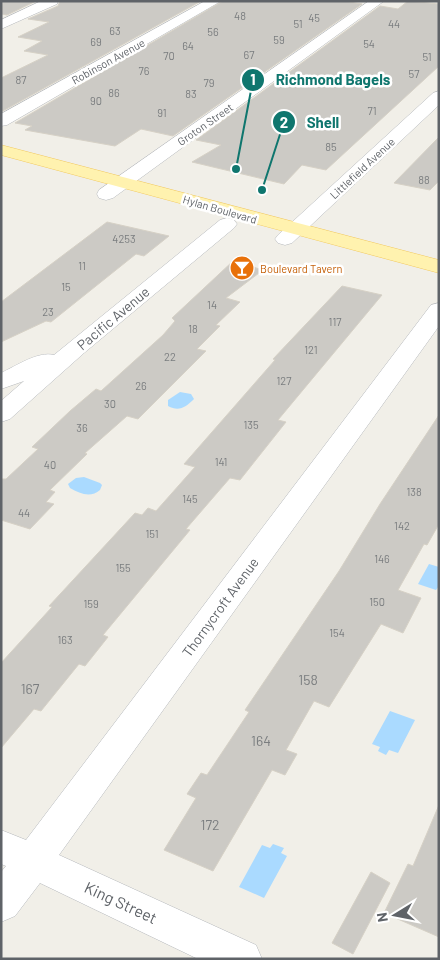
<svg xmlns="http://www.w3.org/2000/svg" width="440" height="960" font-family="Barlow,sans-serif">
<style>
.water{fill:#aadaff}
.building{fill:#cccac5;stroke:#d6d1c6}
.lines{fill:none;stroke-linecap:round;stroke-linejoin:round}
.minor-casing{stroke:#b5b8bc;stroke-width:1}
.major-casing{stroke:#f2c960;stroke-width:1}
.minor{fill:#fff;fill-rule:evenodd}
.major{fill:#fff2af;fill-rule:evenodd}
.labels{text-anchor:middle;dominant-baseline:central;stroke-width:5;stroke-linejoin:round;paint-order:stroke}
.number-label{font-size:11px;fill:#7a7d7f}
.far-street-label{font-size:11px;fill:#5f6368;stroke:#fff}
.far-food-label{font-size:11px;fill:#c56008;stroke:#fff;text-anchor:start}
.street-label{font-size:14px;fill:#5f6368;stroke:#fff}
.near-number-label{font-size:14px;fill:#7a7d7f}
.near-street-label{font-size:16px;fill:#5f6368;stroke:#fff}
.leader{fill:none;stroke:#0f766e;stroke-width:2}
.callout-dot{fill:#0f766e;stroke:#fff;stroke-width:2}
.mark-label{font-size:15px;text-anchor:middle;font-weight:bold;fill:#fff}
.callout-label{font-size:15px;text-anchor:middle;font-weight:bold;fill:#0f766e;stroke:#fff;stroke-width:5;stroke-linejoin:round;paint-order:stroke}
</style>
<rect width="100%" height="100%" fill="#f1efe8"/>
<!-- water -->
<g class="water">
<path d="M180 392 191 394 194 399C186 407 179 412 168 406V400Z"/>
<path d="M84 477 100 483 102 485 100 490C91 498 80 494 70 488L68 484 76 478Z"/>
<polygon points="429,564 439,567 439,586 436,590 418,584"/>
<polygon points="390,711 415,720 398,753 389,750 386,755 378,751 380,747 372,744"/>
<polygon points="273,844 284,848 281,853 287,856 264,898 239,887 262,845 270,848"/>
</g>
<!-- building -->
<g class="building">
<polygon points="3,1 36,1 7,15 2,14"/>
<polygon points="60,1 201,1 1,112 1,78 48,55 24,51 42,41 18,37 49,22 28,19 58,6"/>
<polygon points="223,1 343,1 362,4 173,136 141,129 115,146 25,130 32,126 15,123"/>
<polygon points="408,1 439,4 439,66 326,170 302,165 284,184 192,162 221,145 196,140 380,6 398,9"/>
<polygon points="439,137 439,181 430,190 394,183"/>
<polygon points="107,222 169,236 144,256 136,254 51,322 46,321 1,342 1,302"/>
<polygon points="233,261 263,270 226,298 240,302 216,325 220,326 197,349 206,351 138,419 127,416 85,453 87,454 50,490 55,492 46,502 54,504 30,529 1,520 1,479 6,479 38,449 32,447 70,411 96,389 101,391 163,335 175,321 172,318"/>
<polygon points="342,286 382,295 278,420 286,422 240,480 230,478 186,529 190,530 103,635 108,637 85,666 79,664 41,711 34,709 1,748 1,663 52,607 49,606 135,513 142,515 148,508 156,511 195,467 184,464 275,360 273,359"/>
<polygon points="439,415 439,524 427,545 424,544 398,590 421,598 403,633 381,624 329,707 314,701 286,750 297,754 285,775 272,770 213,871 164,850 196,798 187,794 201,773 207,775 249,712 245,710 339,571 380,504"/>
<polygon points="439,805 439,937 384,913 408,864 413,866"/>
<polygon points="371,872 390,883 353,954 332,943"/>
</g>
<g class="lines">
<defs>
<g id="minor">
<polygon points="41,1 58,1 57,4 1,29 1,20"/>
<polygon points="205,1 221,1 7,125 1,126 1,114"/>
<polygon points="369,1 384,1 113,198 106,200 99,198 97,194 99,190"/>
<polygon points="439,91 439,105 292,243 285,245 278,243 275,239 278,235 433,93"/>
<path d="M227 218 234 220 237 224 234 228 84 353 10 419 1 422V401L24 381 1 389V373C16 366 38 351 54 355L220 220Z"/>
<polygon points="439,303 439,326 59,855 256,945 262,959 198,959 40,883 15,916 1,922 1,872 6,866 1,864 1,830 26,840 431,305"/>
</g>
<polygon id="major" points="1,145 439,260 439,273 1,155"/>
</defs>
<!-- minor casing -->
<use href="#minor" class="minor-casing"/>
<!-- major casing -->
<use href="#major" class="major-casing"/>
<!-- minor -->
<use href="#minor" class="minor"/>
<!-- major -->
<use href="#major" class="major"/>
</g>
<!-- icons -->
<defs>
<symbol id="bar-disc" viewBox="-11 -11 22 22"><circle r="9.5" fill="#e8710a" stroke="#fff"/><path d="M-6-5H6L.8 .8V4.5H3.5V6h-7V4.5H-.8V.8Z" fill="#fff"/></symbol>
</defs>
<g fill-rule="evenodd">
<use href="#bar-disc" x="228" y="254" width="28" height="28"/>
</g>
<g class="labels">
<!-- number labels -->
<g class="number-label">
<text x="240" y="15">48</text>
<text x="314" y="17">45</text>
<text x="298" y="23">51</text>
<text x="394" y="23">44</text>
<text x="115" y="30">63</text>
<text x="213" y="31">56</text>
<text x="279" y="39">59</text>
<text x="96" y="41">69</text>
<text x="369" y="43">54</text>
<text x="188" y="45">64</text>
<text x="249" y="54">67</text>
<text x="169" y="55">70</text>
<text x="427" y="56">51</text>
<text x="144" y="70">76</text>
<text x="414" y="73">57</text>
<text x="21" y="79">87</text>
<text x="209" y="82">79</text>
<text x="114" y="92">86</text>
<text x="191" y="93">83</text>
<text x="96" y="100">90</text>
<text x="372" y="110">71</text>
<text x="162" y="112">91</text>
<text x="331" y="146">85</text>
<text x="424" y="179">88</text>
<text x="124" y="238">4253</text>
<text x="82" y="265">11</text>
<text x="66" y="286">15</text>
<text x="212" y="304">14</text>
<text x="48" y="311">23</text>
<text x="335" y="321">117</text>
<text x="193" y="328">18</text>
<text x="311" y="349">121</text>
<text x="170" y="356">22</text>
<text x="284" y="380">127</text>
<text x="141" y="385">26</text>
<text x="110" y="403">30</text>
<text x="251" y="424">135</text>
<text x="82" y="427">36</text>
<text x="221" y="461">141</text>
<text x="50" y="464">40</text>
<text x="414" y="491">138</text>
<text x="190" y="498">145</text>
<text x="24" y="512">44</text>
<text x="402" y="525">142</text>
<text x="152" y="533">151</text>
<text x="382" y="558">146</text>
<text x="123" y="567">155</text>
<text x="377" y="601">150</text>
<text x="91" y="603">159</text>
<text x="337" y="632">154</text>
<text x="65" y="639">163</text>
</g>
<!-- far-street labels -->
<g class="far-street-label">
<text transform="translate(108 61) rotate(-29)">Robinson Avenue</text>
<text transform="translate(205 124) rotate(-35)">Groton Street</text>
<text transform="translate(362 168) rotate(-43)">Littlefield Avenue</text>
<text transform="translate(220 209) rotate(16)">Hylan Boulevard</text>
</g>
<!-- far-food labels -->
<g class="far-food-label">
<text x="260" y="268">Boulevard Tavern</text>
</g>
<!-- street labels -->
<g class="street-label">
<text transform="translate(113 318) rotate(-40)">Pacific Avenue</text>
<text transform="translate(220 607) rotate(-54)">Thornycroft Avenue</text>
</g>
<!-- near-number labels -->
<g class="near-number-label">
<text x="308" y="679">158</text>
<text x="30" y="688">167</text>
<text x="261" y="740">164</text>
<text x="210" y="824">172</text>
</g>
<!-- near-street labels -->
<g class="near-street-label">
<text transform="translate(121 902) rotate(25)">King Street</text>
</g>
</g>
<!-- callouts -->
<path class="leader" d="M236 169L253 80M262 190L284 122"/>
<g class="callout-dot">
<circle cx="236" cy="169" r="5"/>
<circle cx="262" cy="190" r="5"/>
<circle cx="253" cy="80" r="12"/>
<circle cx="284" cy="122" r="12"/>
</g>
<g class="mark-label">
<text x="253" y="85">1</text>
<text x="284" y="128">2</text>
</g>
<g class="callout-label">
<text x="333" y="85">Richmond Bagels</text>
<text x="323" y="128">Shell</text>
</g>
<!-- border -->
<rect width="440" height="960" fill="none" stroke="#5f6368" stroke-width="5"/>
<!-- north arrow -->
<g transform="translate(395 915) rotate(260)" stroke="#ffffff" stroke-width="4" paint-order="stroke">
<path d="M0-4L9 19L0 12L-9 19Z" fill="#5f6368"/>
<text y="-8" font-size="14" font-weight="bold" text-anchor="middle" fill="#5f6368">N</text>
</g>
</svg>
